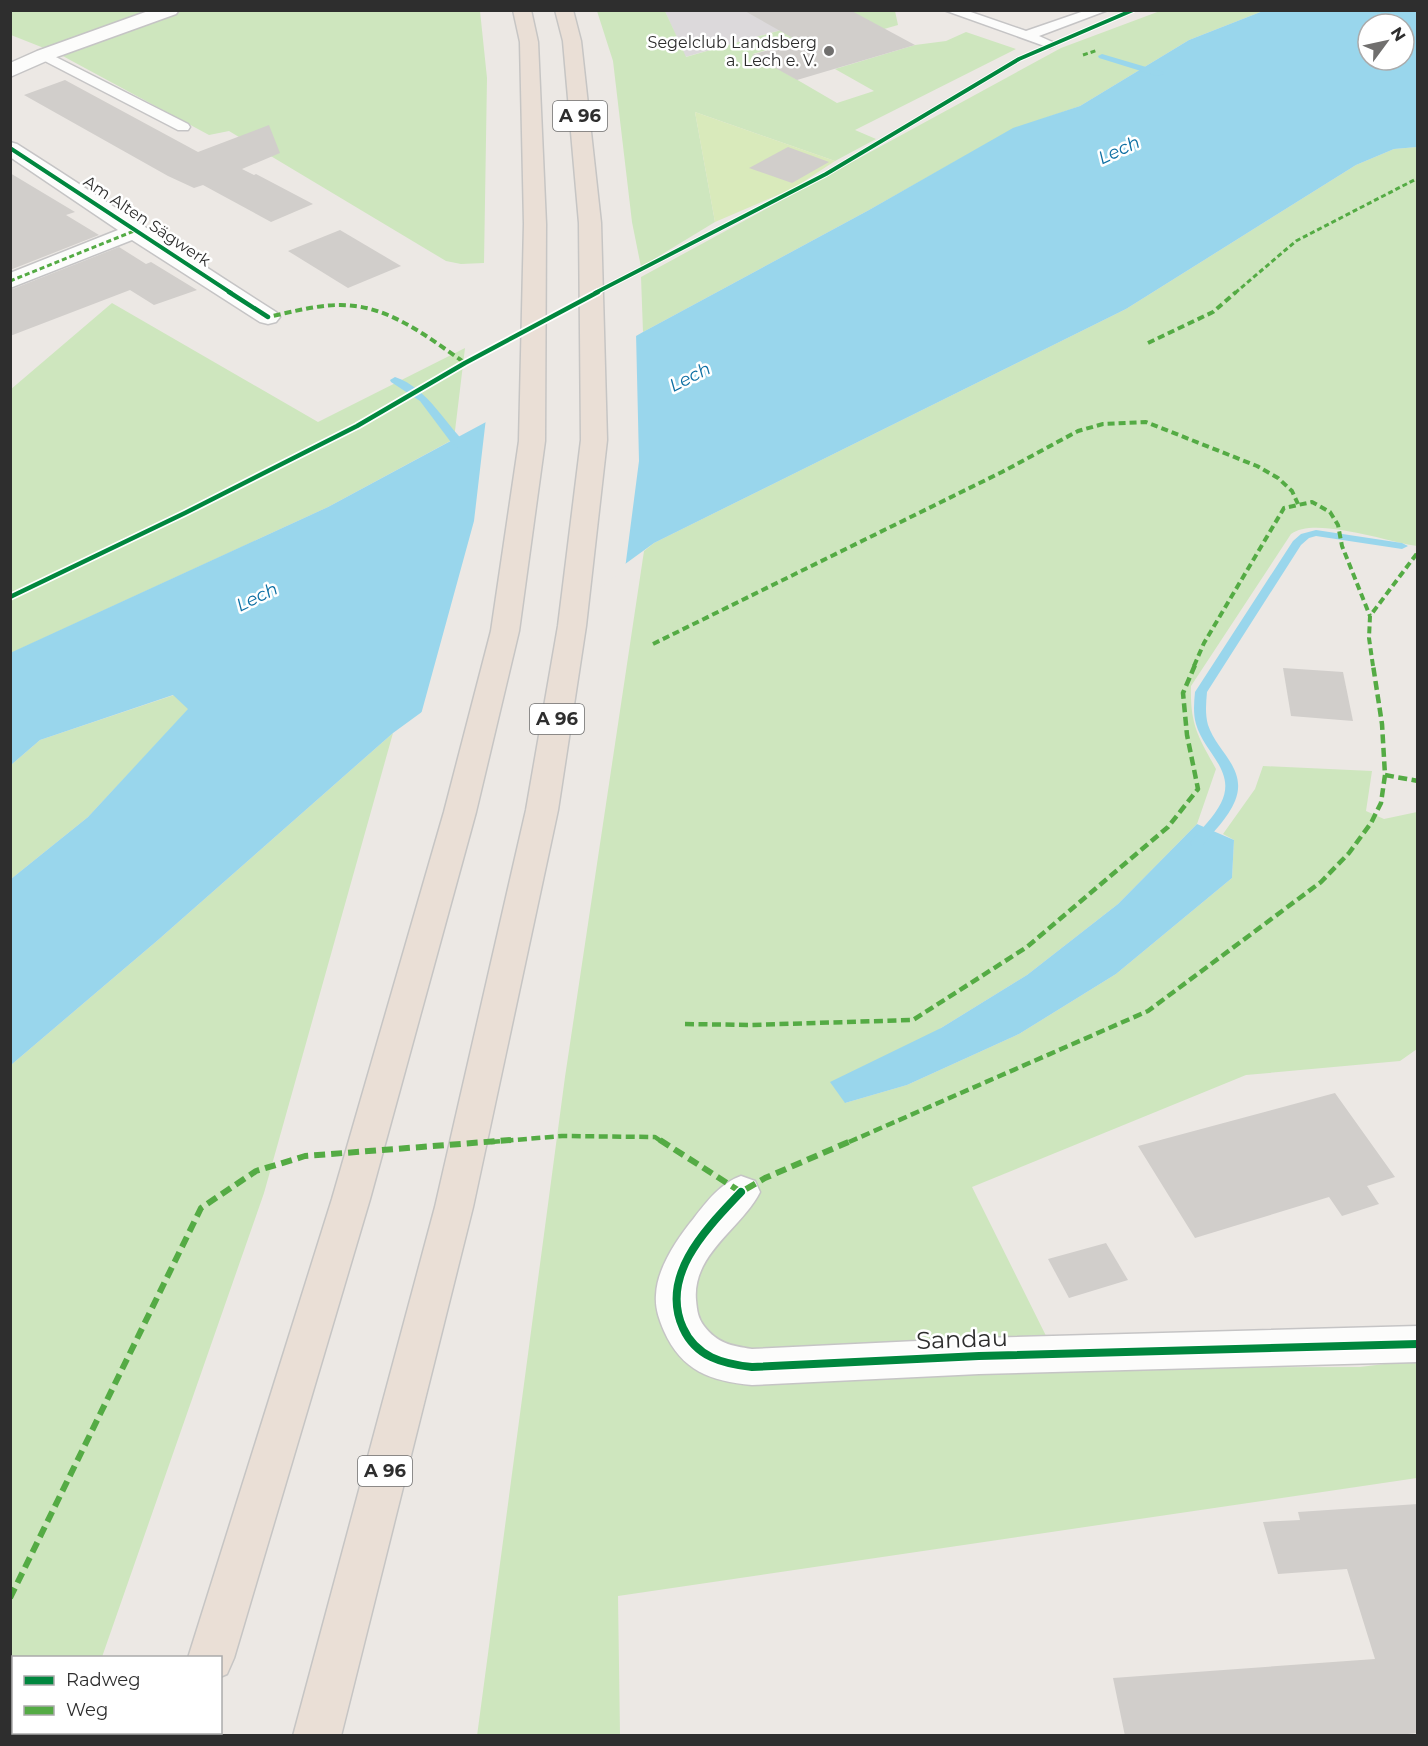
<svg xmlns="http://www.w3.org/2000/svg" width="1428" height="1746" font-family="Montserrat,sans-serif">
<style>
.industrial{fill:#dcd9db}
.green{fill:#cee6be}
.pitch{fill:#d9eabb}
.water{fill:#99d6ec;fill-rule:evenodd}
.pier{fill:#ece8e4}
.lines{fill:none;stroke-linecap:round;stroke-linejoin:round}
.stream{fill:#99d6ec;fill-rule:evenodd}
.building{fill:#d1cecb}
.lane-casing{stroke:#c5c4c5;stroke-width:3}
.street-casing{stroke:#c5c4c5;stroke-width:3}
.secondary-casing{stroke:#c5c4c5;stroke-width:3}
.highway-casing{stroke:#c6c5c4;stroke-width:3}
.lane{fill:#fcfcfb;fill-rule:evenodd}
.street{fill:#fcfcfb;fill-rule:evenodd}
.secondary{fill:#fcfcfb;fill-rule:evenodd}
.highway{fill:#eadfd6;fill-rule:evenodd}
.quiet-far3{stroke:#54ab44;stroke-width:3;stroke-dasharray:5 3;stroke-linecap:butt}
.quiet-far2{stroke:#54ab44;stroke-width:4;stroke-dasharray:7 4;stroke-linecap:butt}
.quiet-far1{stroke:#54ab44;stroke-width:4.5;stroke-dasharray:9 4.5;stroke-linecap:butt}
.quiet{stroke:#54ab44;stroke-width:6;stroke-dasharray:11 6;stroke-linecap:butt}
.cycleway-far2-casing{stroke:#fff;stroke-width:6}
.cycleway-far1-casing{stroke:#fff;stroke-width:8}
.cycleway-casing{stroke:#fff;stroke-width:11}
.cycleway-far2{stroke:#00873e;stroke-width:4}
.cycleway-far1{stroke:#00873e;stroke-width:4.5}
.cycleway{stroke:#00873e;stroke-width:8}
.poi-dot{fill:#706f6e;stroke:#fff;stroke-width:2}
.labels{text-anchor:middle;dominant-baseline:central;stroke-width:5;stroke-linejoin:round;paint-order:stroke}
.far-poi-label{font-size:16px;fill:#2e2e2e;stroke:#fff;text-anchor:end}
.far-street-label{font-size:16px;fill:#2e2e2e;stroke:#fff}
.shield{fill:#fff;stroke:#6d6d6d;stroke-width:1.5}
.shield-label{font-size:18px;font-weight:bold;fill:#2e2e2e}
.far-water-label{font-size:18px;font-style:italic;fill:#0d6fa3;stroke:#fff}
.near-street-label{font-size:24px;fill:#2e2e2e;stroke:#fff}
</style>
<rect width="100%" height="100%" fill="#ece8e4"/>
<!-- industrial -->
<polygon class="industrial" points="665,11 848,11 685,57"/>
<!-- green -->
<g class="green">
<polygon points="10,11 480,11 487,78 484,263 461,264 446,261 229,131 209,135 59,54 11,35"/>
<polygon points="597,11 665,11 686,57 848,11 895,11 898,25 884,29 868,21 753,54 837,103 874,91 835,69 915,45 946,41 966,32 1016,49 855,130 876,139 835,161 695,112 715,222 641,267 632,222 613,61"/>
<polygon points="1160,11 1263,11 1189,40 1080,106 1013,129 869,210 643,332 641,277 1061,48"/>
<path d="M1417 147V546C1388 542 1314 516 1291 534L1191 686C1190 725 1198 736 1216 769L1197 824 1118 904 1027 975 941 1028 845 1103 907 1085 1019 1034 1116 974 1232 878 1234 840 1223 834 1255 789 1263 766 1372 771 1366 811 1384 819 1417 812V1049L1400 1061 1246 1075 972 1187 1062 1368 1360 1367 1417 1360V1478L618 1596 620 1735 477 1736 565 1077 644 551 654 543 1126 309 1356 165 1394 149Z"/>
<polygon points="112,303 318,422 465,348 454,439 328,507 11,653 10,390"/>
<polygon points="174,695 189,709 88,817 11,879 11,765 40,740"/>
<polygon points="393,733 264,1193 102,1657 14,1658 14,1732 76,1733 75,1735 11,1736 11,1065 158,940"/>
</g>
<!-- pitch -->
<polygon class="pitch" points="695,112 835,161 794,188 715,222"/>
<!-- water -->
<g class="water">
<path d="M1263 11H1417V147L1394 149 1356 165 1126 309 654 543 393 733 158 940 11 1065V879L88 817 188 709 173 695 40 740 11 765 10 653 328 507 486 422 643 332 869 210 1013 128 1080 106 1189 40ZM1368 24H1404V60H1368Z"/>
<polygon points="1197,824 1234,840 1232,878 1116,974 1019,1034 907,1085 845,1103 830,1082 941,1028 1027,975 1118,904"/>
</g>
<!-- pier -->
<polygon class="pier" points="636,333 639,461 625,569 420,718 474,521 486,418"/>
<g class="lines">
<!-- stream -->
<g class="stream">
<polygon points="1102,54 1163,72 1164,74 1157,76 1099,58 1098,56"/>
<path d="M395 377C430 389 445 426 472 449V453H464L450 441 420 401 391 382 390 380Z"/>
<path d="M1316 530 1402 543 1408 546 1402 549 1316 536 1309 538 1301 545 1207 692C1206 703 1205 714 1208 725 1217 752 1248 769 1235 801 1228 818 1213 832 1202 846H1192L1190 843 1192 840C1202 828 1214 817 1221 803 1237 771 1204 753 1196 724 1193 713 1194 703 1195 692L1293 541 1301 534Z"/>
</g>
</g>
<!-- building -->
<g class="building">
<polygon points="743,10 850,10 915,45 797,80 752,55 798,41"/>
<polygon points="65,80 198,152 269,125 280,153 242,169 254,175 256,174 313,204 271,222 203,185 194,188 168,176 24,95"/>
<polygon points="788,147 829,162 792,183 749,168"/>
<polygon points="10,173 75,212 66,215 99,235 10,270"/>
<polygon points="340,230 401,266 348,288 288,251"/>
<polygon points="119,247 146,264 151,262 197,290 154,305 130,290 10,336 10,290"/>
<polygon points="1283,668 1343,672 1353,721 1291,716"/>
<polygon points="1335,1093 1395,1177 1367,1186 1379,1204 1342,1216 1329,1197 1195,1238 1138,1146"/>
<polygon points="1106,1243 1128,1280 1069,1298 1048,1259"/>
<polygon points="1418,1504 1418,1733 1387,1736 1125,1736 1113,1678 1375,1659 1347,1569 1278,1574 1263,1522 1300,1520 1298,1512"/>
</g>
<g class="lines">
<defs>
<g id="lane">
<polygon points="944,10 965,10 1026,31 1087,10 1108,10 1039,36 1057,44 1050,48"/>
<polygon points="44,51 188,124 190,127 188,130 178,130 39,58 37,55 39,52"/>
</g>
<g id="street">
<path d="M10 142 17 144C104 199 189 257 276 312L280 317 276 322 268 324 260 322 132 240 10 288V273L118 230 10 157Z"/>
<path d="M741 1176 755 1181 760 1192C742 1228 692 1254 696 1300 697 1311 698 1318 704 1326 717 1343 731 1346 752 1349L979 1338 1418 1326V1362L979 1374 752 1385C710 1381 682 1371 664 1331 659 1319 655 1308 656 1295 657 1268 677 1239 694 1218 707 1201 721 1183 741 1176Z"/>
</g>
<polygon id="secondary" points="151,10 179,10 176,14 51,59 10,77 10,63 37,51"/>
<g id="highway">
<polygon points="513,10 531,10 538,42 546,224 545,441 519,631 476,812 370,1199 234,1658 227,1674 220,1677 220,1658 188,1658 332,1199 444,812 491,631 519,441 524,224 520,42"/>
<polygon points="555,10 573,10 581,41 601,223 607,440 586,626 558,810 473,1207 341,1736 293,1736 435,1207 526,810 558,626 581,440 579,223 563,41"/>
<polygon points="164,1732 212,1732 211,1736 163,1736"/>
</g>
</defs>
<!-- lane casing -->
<use href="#lane" class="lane-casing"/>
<!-- street casing -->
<use href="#street" class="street-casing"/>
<!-- secondary casing -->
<use href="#secondary" class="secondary-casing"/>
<!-- highway casing -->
<use href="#highway" class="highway-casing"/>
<!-- lane -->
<use href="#lane" class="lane"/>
<!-- street -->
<use href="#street" class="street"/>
<!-- secondary -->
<use href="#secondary" class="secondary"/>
<!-- highway -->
<use href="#highway" class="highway"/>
<!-- quiet-far3 -->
<g class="quiet-far3">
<polyline points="1083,55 1098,50"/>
<polyline points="10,281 134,231"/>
<polyline points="1235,293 1296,241 1418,178"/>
</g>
<!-- quiet-far2 -->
<g class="quiet-far2">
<path d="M264 314 268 317C296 311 327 302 355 306 396 311 432 340 465 363"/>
<polyline points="1148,343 1213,312 1236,292"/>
<polyline points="653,644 1002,472 1078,431 1103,424 1146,422 1257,466 1278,478 1292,491 1298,504"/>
<polyline points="1194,666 1204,643 1284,508 1312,502 1330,512 1338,525 1342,546 1370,616"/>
<polyline points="1373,666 1369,638 1370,616 1418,552"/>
</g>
<!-- quiet-far1 -->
<g class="quiet-far1">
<polyline points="1385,775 1418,781"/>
<polyline points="685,1024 750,1025 913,1020 1027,947 1168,827 1198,789 1187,735 1183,693 1195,665"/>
<polyline points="491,1142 562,1136 655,1137 662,1142"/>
<polyline points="849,1142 1148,1011 1321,882 1349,853 1371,823 1381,803 1385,775 1382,724 1373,665"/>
</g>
<!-- quiet -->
<g class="quiet">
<polyline points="660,1140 741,1192 765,1178 853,1140"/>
<polyline points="10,1598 201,1208 256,1171 305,1156 511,1140"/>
</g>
<defs>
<g id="cycleway-far2">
<polyline points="10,148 231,293"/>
<polyline points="595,293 826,174 1019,59 1133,10"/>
</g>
<g id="cycleway-far1">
<polyline points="229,292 268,317"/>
<polyline points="10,597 185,513 357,426 465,363 598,292"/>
</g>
<path id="cycleway" d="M741 1192C707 1228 659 1275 683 1328 696 1357 723 1364 752 1367L979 1356 1418 1344"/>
</defs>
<!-- cycleway-far2 casing -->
<use href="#cycleway-far2" class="cycleway-far2-casing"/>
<!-- cycleway-far1 casing -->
<use href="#cycleway-far1" class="cycleway-far1-casing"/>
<!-- cycleway casing -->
<use href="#cycleway" class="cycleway-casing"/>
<!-- cycleway-far2 -->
<use href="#cycleway-far2" class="cycleway-far2"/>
<!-- cycleway-far1 -->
<use href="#cycleway-far1" class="cycleway-far1"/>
<!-- cycleway -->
<use href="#cycleway" class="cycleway"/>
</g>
<!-- markers -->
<circle class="poi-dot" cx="829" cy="51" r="6"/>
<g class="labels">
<!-- far-poi labels -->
<g class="far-poi-label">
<text x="817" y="42">Segelclub Landsberg<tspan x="817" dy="18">a. Lech e. V.</tspan></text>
</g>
<!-- far-street labels -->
<g class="far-street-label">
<text transform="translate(147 221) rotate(34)">Am Alten Sägwerk</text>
</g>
<!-- shield labels -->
<g class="shield">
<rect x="553" y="101" width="54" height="30" rx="4.5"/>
<rect x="530" y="704" width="54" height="30" rx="4.5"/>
<rect x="358" y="1456" width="54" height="30" rx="4.5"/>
</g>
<g class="shield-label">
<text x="580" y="116">A 96</text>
<text x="557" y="719">A 96</text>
<text x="385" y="1471">A 96</text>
</g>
<!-- far-water labels -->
<g class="far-water-label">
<text transform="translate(1119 150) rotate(-25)">Lech</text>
<text transform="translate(690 377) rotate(-27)">Lech</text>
<text transform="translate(257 597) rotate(-26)">Lech</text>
</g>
<!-- near-street labels -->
<g class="near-street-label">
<text transform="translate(962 1339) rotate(-2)">Sandau</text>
</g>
</g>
<!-- border -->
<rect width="1428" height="1746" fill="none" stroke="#2e2e2e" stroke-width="24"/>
<!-- legend -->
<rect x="12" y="1656" width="210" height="78" fill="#ffffff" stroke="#ababab" stroke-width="1.5"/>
<rect x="24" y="1676" width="30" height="9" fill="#00873e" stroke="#ababab" stroke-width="1.5"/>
<text x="66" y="1686" font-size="18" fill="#2e2e2e">Radweg</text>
<rect x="24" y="1706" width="30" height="9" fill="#54ab44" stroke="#ababab" stroke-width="1.5"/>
<text x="66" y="1716" font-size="18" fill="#2e2e2e">Weg</text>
<!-- north arrow -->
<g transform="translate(1386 42) rotate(57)"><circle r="28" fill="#ffffff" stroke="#ababab" stroke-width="1.5"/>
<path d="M0-4.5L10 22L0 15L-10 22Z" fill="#706f6e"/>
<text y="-9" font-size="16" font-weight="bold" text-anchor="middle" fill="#2e2e2e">N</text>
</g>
</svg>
